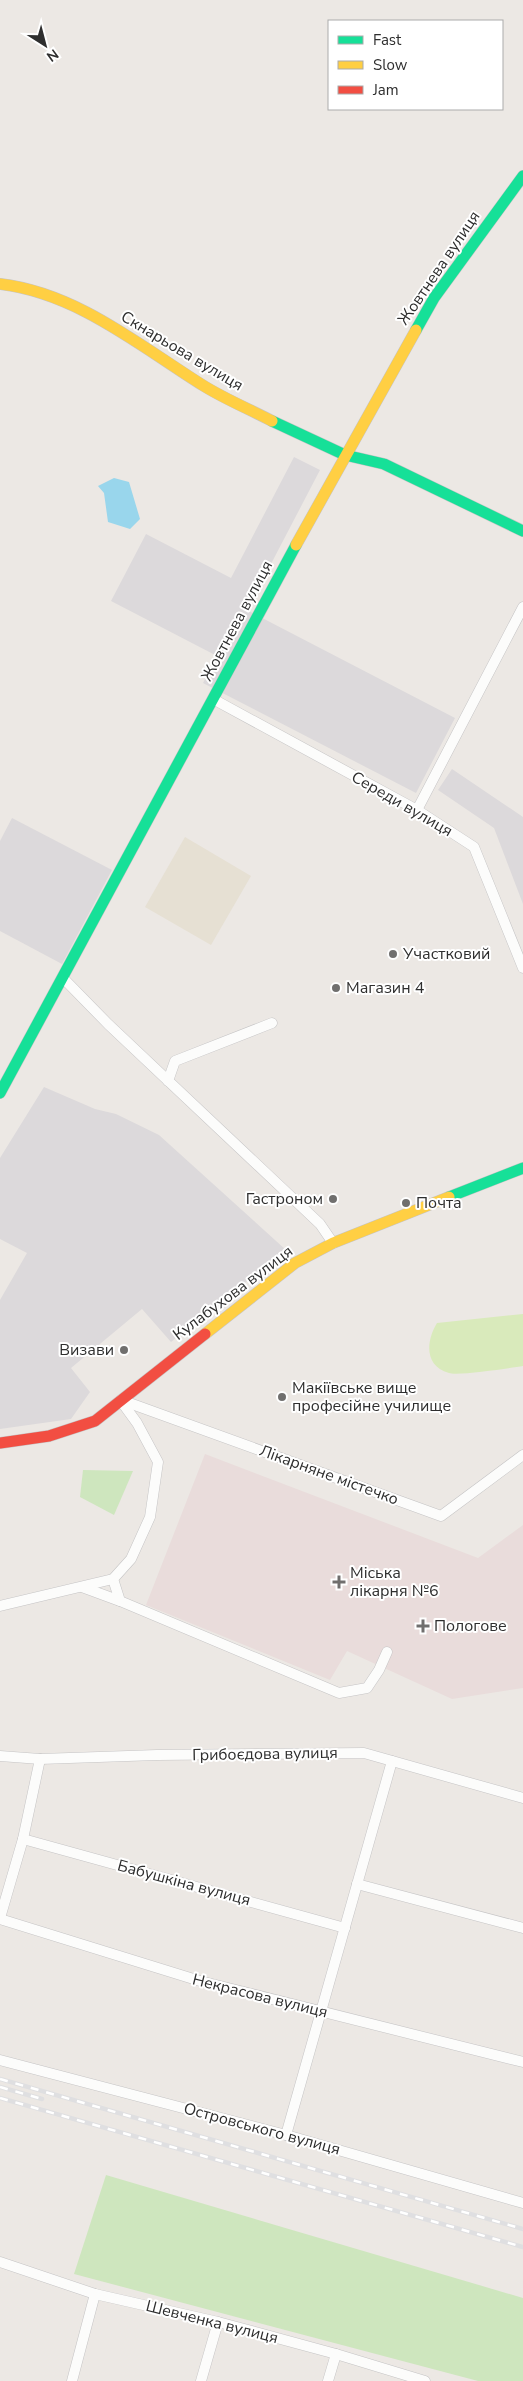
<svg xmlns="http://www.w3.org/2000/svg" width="523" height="2381" font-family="'Nunito Sans',sans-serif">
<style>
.industrial{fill:#dcd9db}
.education{fill:#e6e0d3}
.medical{fill:#e9dcdb}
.green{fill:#cee6be}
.pitch{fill:#d9eabb}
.water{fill:#99d6ec}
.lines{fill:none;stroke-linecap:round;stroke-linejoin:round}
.street-casing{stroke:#c5c4c5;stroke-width:11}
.fast-casing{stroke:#c5c4c5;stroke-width:12}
.slow-casing{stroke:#c5c4c5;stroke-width:12}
.jam-casing{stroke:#c5c4c5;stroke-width:12}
.street{stroke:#fcfcfb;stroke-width:10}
.fast{stroke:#16e098;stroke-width:11}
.slow{stroke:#ffcf43;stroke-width:11}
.jam{stroke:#f24e42;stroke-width:11}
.rail-casing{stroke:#dfdfe1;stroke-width:4.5}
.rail{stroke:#fff;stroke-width:2.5;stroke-dasharray:8;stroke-linecap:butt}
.poi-dot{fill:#706f6e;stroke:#fff;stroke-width:2}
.labels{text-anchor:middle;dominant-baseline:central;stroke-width:4;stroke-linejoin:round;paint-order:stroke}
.street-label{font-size:16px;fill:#2e2e2e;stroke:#fff}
.poi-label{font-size:16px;fill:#2e2e2e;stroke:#fff;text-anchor:start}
</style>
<rect width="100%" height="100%" fill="#ece8e4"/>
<!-- industrial -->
<g class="industrial">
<polygon points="294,457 320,470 247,610 455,718 416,793 203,683 217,656 111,601 146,534 231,578"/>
<polygon points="452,769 523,817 523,904 494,828 438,790"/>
<polygon points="12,818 112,870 62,964 0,931 0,841"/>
<polygon points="44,1087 95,1109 116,1114 159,1135 286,1250 171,1342 142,1309 71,1368 90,1392 71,1419 0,1429 0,1300 27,1253 0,1239 0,1158"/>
</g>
<!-- education -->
<polygon class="education" points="185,837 251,876 211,945 145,907"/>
<!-- medical -->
<polygon class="medical" points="205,1454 478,1558 523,1525 523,1688 452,1699 347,1651 330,1680 146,1605"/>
<!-- green -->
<g class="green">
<polygon points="83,1470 133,1471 114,1515 80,1497"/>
<polygon points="106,2175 523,2298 523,2381 478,2381 74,2274"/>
</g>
<!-- pitch -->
<path class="pitch" d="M523 1314V1366C510 1368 458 1376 449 1373 424 1366 426 1341 437 1323Z"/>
<!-- water -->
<polygon class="water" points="114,478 129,482 140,519 130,529 108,522 104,493 98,486"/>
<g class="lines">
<defs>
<g id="street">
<polyline points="213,699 417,810 474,847 523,968"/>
<polyline points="417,810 523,607"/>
<polyline points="63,978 108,1024 320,1224 333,1243"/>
<polyline points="168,1081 175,1061 272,1023"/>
<polyline points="121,1400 441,1516 523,1455"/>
<polyline points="113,1579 120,1601 339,1693 367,1688 379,1670 387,1652"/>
<polyline points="82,1587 120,1601"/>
<polyline points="0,1606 113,1579 131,1559 150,1517 158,1462 137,1423 121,1401"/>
<polyline points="0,1756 40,1759 157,1755 364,1753 523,1798"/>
<polyline points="23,1839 345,1928"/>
<polyline points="357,1884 523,1928"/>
<polyline points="0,1918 23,1839 40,1759"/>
<polyline points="0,1919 200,1981 523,2062"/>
<polyline points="0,2060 286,2135 523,2203"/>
<polyline points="286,2135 392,1761"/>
<polyline points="0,2262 95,2294 218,2322 336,2354 425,2381"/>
<polyline points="72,2381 95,2294"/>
<polyline points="201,2381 218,2322"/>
<polyline points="328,2381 336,2354"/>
</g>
<g id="fast">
<polyline points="416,330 434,298 523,176"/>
<polyline points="272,421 345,455 384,464 523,531"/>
<polyline points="0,1093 296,545"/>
<polyline points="449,1197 523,1168"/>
</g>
<g id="slow">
<path d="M0 284C77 293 140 346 204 386 225 399 249 409 272 421"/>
<polyline points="296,545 416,330"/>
<polyline points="205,1334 295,1263 333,1243 449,1197"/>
</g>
<polyline id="jam" points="0,1443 49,1436 95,1421 205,1334"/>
</defs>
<!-- street casing -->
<use href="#street" class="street-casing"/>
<!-- fast casing -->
<use href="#fast" class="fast-casing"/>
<!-- slow casing -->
<use href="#slow" class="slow-casing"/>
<!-- jam casing -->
<use href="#jam" class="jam-casing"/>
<!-- street -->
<use href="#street" class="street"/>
<!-- fast -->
<use href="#fast" class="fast"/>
<!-- slow -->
<use href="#slow" class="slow"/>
<!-- jam -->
<use href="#jam" class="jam"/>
<defs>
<g id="rail">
<polyline points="0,2079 523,2229"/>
<polyline points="0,2087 42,2099"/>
<polyline points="0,2098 523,2247"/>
</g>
</defs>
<!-- rail casing -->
<use href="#rail" class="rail-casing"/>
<!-- rail -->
<use href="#rail" class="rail"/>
</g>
<!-- markers -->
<g class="poi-dot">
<circle cx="393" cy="954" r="5"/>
<circle cx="336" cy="988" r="5"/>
<circle cx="333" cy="1199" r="5"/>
<circle cx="406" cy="1203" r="5"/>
<circle cx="124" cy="1350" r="5"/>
<circle cx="282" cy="1397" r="5"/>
<path d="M336.5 1574.5h5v5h5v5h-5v5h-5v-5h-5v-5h5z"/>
<path d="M420.5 1618.5h5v5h5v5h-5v5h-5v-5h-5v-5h5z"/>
</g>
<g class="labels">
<!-- street labels -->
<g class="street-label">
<text transform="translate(439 268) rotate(-56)">Жовтнева вулиця</text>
<text transform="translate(182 351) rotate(31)">Скнарьова вулиця</text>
<text transform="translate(237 621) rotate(-62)">Жовтнева вулиця</text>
<text transform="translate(402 804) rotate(30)">Середи вулиця</text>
<text transform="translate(233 1293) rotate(-37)">Кулабухова вулиця</text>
<text transform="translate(329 1475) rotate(20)">Лікарняне містечко</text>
<text transform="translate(265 1754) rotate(-1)">Грибоєдова вулиця</text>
<text transform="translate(184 1883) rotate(15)">Бабушкіна вулиця</text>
<text transform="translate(260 1996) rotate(14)">Некрасова вулиця</text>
<text transform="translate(262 2129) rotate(15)">Островського вулиця</text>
<text transform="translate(212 2322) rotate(14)">Шевченка вулиця</text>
</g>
<!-- poi labels -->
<g class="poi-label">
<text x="403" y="954">Участковий</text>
<text x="346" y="988">Магазин 4</text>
<text x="323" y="1199" text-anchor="end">Гастроном</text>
<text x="416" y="1203">Почта</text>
<text x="114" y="1350" text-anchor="end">Визави</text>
<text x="292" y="1388">Макіївське вище<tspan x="292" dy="18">професійне училище</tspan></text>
<text x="350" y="1573">Міська<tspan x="350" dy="18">лікарня №6</tspan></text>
<text x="434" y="1626">Пологове</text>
</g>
</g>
<!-- legend -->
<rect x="328" y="20" width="175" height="90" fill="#ffffff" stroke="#ababab"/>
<rect x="338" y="36" width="25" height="8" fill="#16e098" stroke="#ababab"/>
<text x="373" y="45" font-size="15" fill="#2e2e2e">Fast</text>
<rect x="338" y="61" width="25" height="8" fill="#ffcf43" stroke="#ababab"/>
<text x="373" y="70" font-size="15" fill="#2e2e2e">Slow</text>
<rect x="338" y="86" width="25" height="8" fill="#f24e42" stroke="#ababab"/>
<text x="373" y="95" font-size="15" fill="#2e2e2e">Jam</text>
<!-- north arrow -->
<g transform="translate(45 45) rotate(144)" stroke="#ffffff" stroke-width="4" paint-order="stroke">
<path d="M0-4L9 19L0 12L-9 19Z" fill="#2e2e2e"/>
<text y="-8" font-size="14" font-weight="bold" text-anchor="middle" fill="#2e2e2e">N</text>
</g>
</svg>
